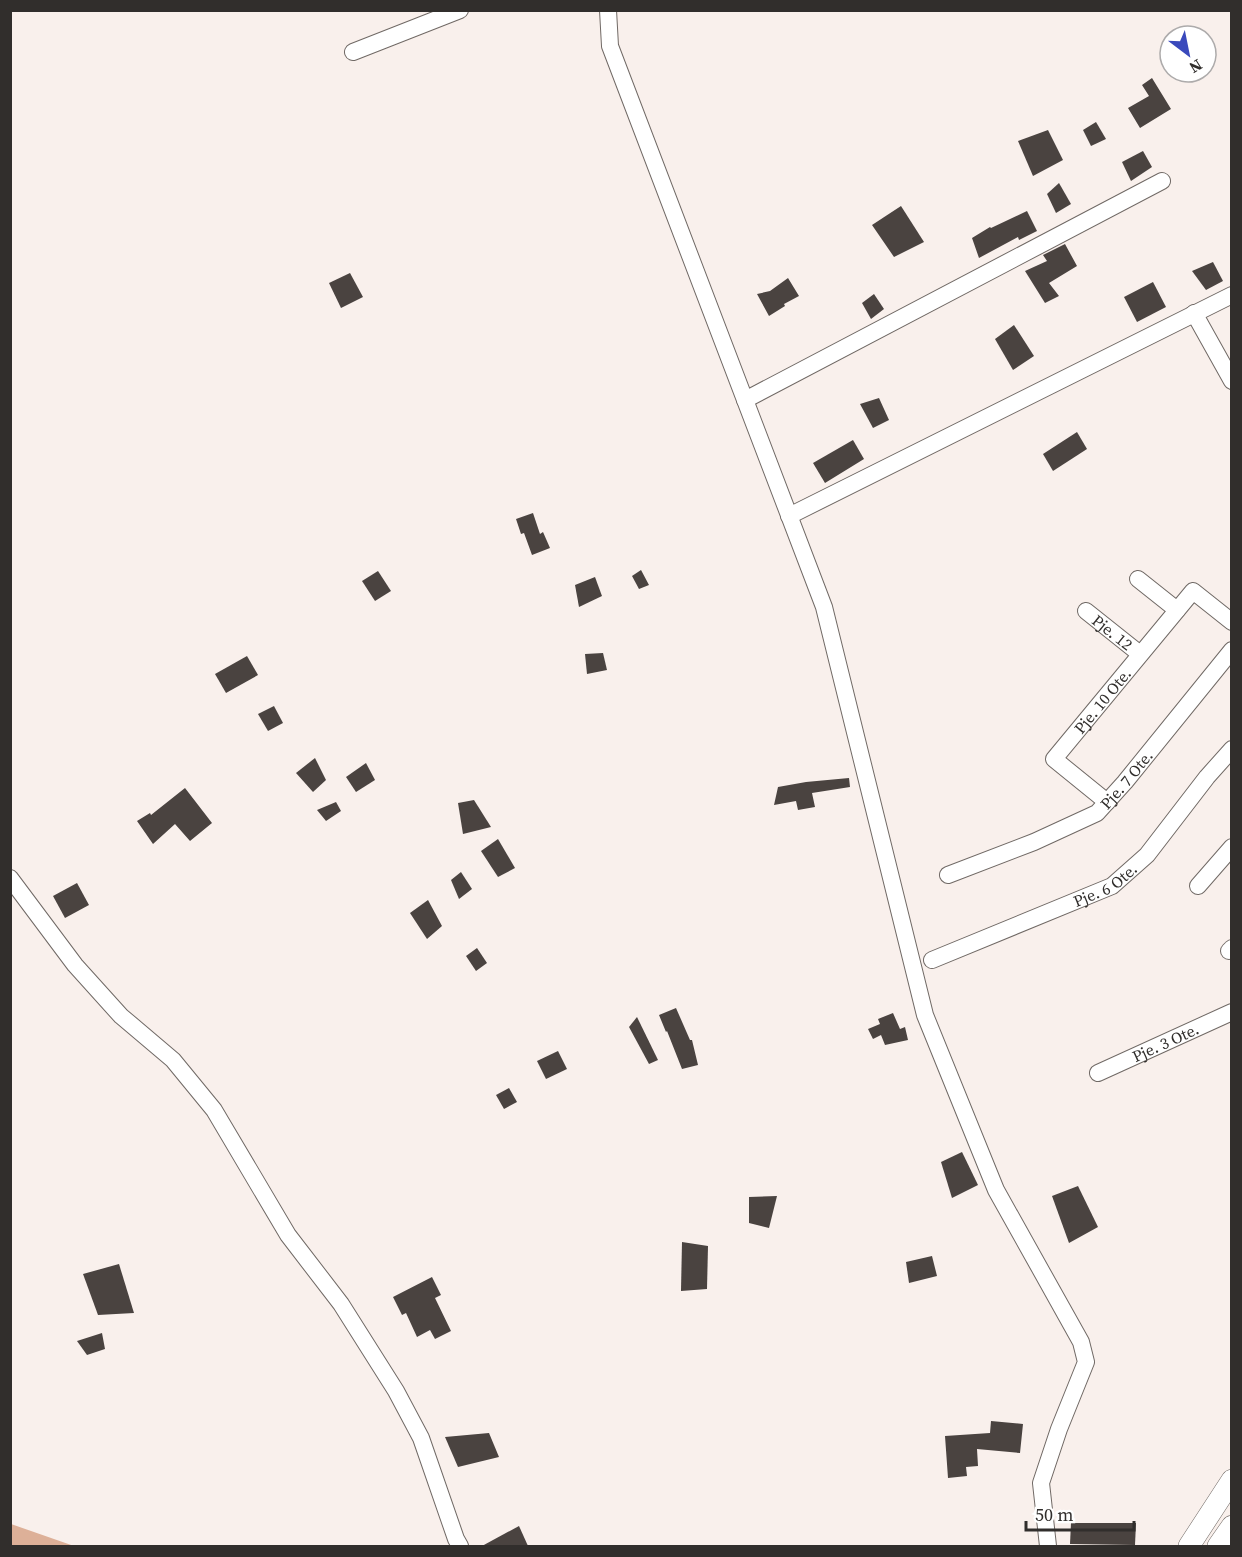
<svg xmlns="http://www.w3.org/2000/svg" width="1242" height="1557" font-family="'Source Serif 4',serif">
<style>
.forest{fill:#ddb098}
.building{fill:#4a4340}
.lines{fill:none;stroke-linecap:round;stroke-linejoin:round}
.minor-casing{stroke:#706965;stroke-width:18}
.major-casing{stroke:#706965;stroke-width:22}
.minor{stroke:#fff;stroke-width:16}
.major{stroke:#fff;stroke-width:21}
.labels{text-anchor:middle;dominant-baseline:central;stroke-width:6;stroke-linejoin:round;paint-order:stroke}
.street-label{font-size:16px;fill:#312e2c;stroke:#fff}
</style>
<rect width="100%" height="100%" fill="#f9f0ec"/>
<!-- forest -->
<polygon class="forest" points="11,1524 74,1546 11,1546"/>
<!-- building -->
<g class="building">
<polygon points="1152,78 1171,109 1140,128 1128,108 1149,96 1142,85"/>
<polygon points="1096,122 1106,139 1091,146 1083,130"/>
<polygon points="1048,130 1063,160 1033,176 1018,141"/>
<polygon points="1143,151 1152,167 1131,181 1122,162"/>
<polygon points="1059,183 1071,204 1056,213 1047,194"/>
<polygon points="901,206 924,242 894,257 872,225"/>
<polygon points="1027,211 1037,231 1019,240 1018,237 979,258 972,238 990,227 991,228"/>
<polygon points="1065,244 1077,266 1049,283 1059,296 1045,303 1025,271 1047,261 1043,255"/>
<polygon points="1213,262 1223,281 1206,290 1192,271"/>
<polygon points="350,273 363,297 341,308 329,283"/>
<polygon points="788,278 799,296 784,304 785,306 769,316 757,294 770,291"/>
<polygon points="1153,282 1166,307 1137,322 1124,297"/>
<polygon points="874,294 884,309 871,319 862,303"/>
<polygon points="1014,325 1034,356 1013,370 995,339"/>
<polygon points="879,398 889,420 873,428 860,404"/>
<polygon points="1077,432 1087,449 1053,471 1043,454"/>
<polygon points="853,440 864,459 825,483 813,463"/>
<polygon points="533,513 540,534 543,532 550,548 532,555 524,533 521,534 516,519"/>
<polygon points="641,570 649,585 639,589 632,576"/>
<polygon points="378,571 391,591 375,601 362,581"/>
<polygon points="595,577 602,596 579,607 575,585"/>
<polygon points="603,653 607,670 587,674 585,654"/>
<polygon points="247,656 258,675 226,693 215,674"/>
<polygon points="274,706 283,723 268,731 258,714"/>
<polygon points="315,758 326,780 313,792 296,773"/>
<polygon points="366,763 375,780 356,792 346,777"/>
<polygon points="849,778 850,787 812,793 815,807 798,810 796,801 774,805 778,787 806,782"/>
<polygon points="185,788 212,823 190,841 175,824 153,844 137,821 150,813 151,815"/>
<polygon points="474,800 491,827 463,834 458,803"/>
<polygon points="336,802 341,811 326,821 317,810"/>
<polygon points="498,839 515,868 498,877 481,851"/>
<polygon points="461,872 472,889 459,899 451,880"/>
<polygon points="77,883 89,905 65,918 53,896"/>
<polygon points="428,900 442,926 427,939 410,913"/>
<polygon points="477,948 487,963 476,971 466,956"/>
<polygon points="676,1008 690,1040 692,1040 698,1065 682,1069 667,1031 666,1032 659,1015"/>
<polygon points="893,1013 900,1029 905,1027 908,1040 885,1045 881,1035 873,1039 868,1029 880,1024 878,1019"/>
<polygon points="637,1017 658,1060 649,1064 629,1027"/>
<polygon points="558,1051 567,1069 546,1079 537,1061"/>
<polygon points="509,1088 517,1102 504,1109 496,1095"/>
<polygon points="962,1152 978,1185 952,1198 941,1162"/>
<polygon points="1078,1186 1098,1227 1069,1243 1052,1196"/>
<polygon points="777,1196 769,1228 749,1223 749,1197"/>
<polygon points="682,1242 708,1246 707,1289 681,1291"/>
<polygon points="932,1256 937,1276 909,1283 906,1262"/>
<polygon points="119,1264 134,1313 98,1315 83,1274"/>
<polygon points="432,1277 441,1295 435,1298 451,1331 435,1339 430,1330 417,1337 406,1313 402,1315 393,1297"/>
<polygon points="102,1333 105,1349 87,1355 77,1341"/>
<polygon points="991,1421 1023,1424 1020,1453 977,1449 978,1466 966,1467 967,1476 948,1478 945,1436 990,1433"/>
<polygon points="489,1433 499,1457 458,1467 445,1437"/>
<polygon points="1071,1523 1136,1523 1135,1545 1070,1544"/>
<polygon points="519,1526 528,1546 482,1546"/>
</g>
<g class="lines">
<defs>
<g id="minor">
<polyline points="608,10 610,46 824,607 925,1015 996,1190 1081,1342 1086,1362 1059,1429 1041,1483 1048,1546"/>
<polyline points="353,52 460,10"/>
<polyline points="1194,313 1232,381"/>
<polyline points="745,400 1162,181"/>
<polyline points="789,516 1232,295"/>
<polyline points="1138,579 1177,610"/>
<path id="s1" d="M1086 611 1140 654"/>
<path id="s2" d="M1107 802 1054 759 1193 591 1232 622"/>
<path id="s3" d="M948 875 1034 842 1097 813 1125 782 1232 650"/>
<polyline points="10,878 75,965 121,1016 173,1060 214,1110 288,1235 341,1304 396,1391 421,1438 456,1539 460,1546"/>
<polyline points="1198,886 1232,847"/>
<polyline points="1229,951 1232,948"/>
<path id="s4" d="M932 960 1112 886 1147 855 1207 777 1232 749"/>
<path id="s5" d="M1098 1073 1232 1012"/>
</g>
<g id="major">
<polyline points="1189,1546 1232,1480"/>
<polyline points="1218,1546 1232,1526"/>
</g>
</defs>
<!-- minor casing -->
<use href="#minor" class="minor-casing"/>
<!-- major casing -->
<use href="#major" class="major-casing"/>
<!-- minor -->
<use href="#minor" class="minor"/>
<!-- major -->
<use href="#major" class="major"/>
</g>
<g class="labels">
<!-- street labels -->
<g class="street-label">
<text stroke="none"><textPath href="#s1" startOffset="34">Pje. 12</textPath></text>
<text stroke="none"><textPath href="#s2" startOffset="144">Pje. 10 Ote.</textPath></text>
<text stroke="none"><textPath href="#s3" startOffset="206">Pje. 7 Ote.</textPath></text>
<text stroke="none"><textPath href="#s4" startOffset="189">Pje. 6 Ote.</textPath></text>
<text stroke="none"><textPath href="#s5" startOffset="74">Pje. 3 Ote.</textPath></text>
</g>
</g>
<!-- border -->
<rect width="1242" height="1557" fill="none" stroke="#312e2c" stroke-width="24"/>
<!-- north arrow -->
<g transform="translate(1188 54) rotate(148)"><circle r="28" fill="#ffffff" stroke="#adabab" stroke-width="1.5"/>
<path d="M0-4.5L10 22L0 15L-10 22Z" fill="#3a49bc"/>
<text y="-9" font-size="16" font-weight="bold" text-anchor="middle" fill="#312e2c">N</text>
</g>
<!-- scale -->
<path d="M1026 1521v9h108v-9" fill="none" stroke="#312e2c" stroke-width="3"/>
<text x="1035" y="1521" font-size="18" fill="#312e2c" stroke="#ffffff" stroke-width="4.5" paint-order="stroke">50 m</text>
</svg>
